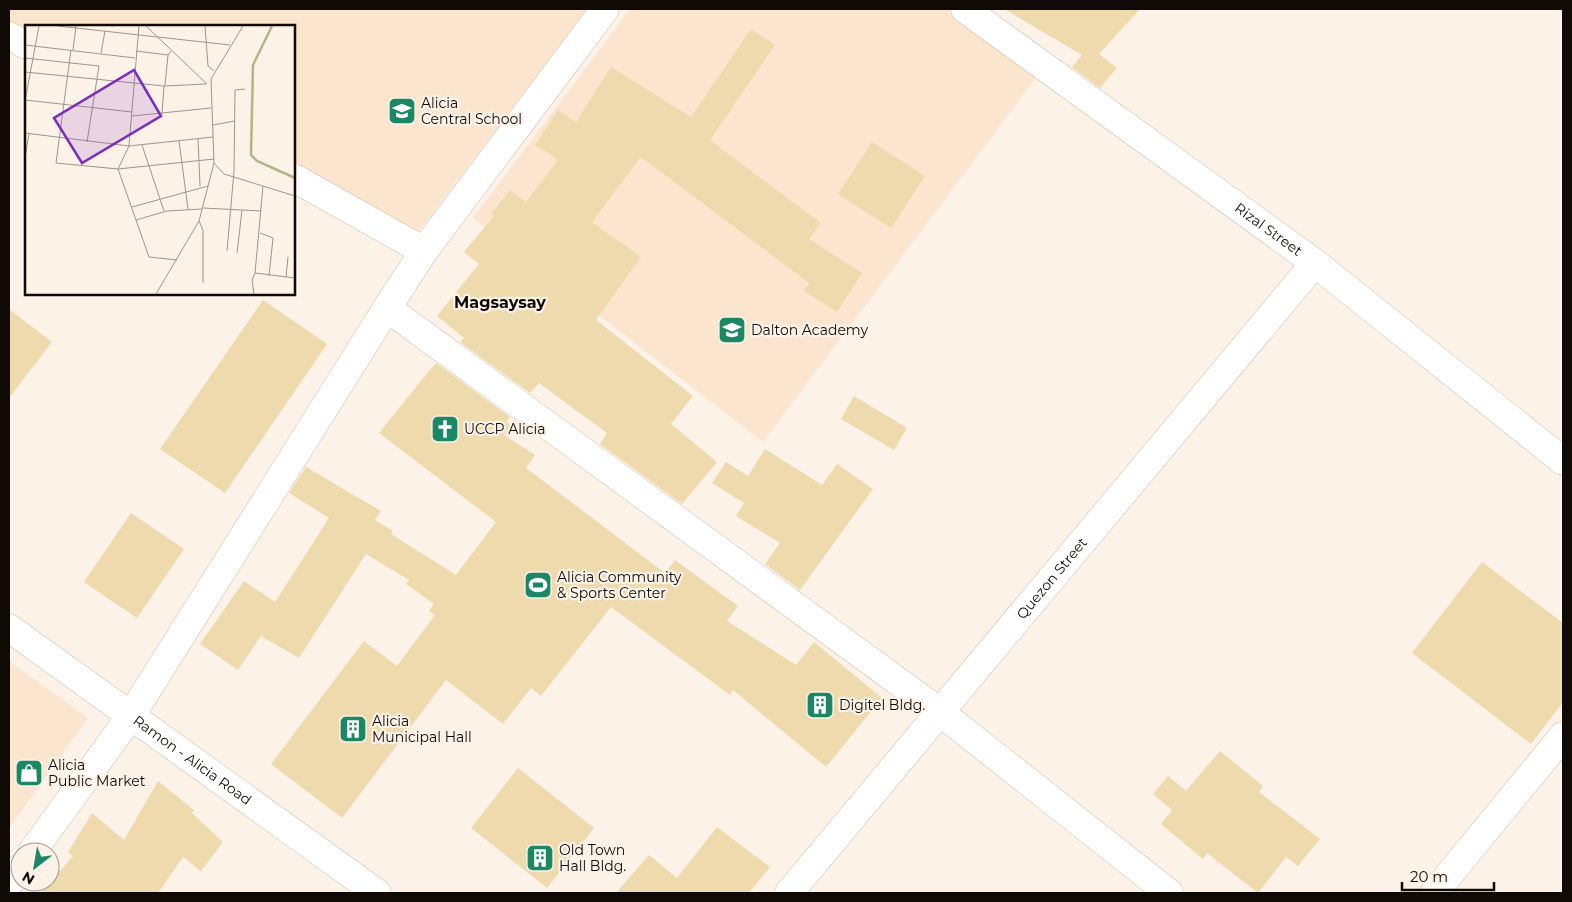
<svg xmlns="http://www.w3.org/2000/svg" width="1572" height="902" font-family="Montserrat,sans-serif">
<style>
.built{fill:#fce5ce}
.building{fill:#eedaad}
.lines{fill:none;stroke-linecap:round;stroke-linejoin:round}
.minor-casing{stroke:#cdbdad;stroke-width:29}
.secondary-casing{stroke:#cdbdad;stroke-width:29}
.minor{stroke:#fff;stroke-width:28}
.secondary{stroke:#fff;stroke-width:28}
.labels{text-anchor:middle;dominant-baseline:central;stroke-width:4.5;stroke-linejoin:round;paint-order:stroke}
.poi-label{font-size:14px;fill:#100a06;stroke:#fcf2e8;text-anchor:start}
.street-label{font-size:14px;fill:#100a06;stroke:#fcf2e8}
.quarter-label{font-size:16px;font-weight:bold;fill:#100a06;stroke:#fcf2e8}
.inset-river{fill:none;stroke:#b5b486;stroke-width:2.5}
.inset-road{fill:none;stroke:#9e958e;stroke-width:1}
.view{fill:#7b2cbf;fill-opacity:0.15;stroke:#7b2cbf;stroke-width:2.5}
.inset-edge{fill:none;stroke:#100a06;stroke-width:2.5}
</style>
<rect width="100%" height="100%" fill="#fcf2e8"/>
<!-- built -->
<g class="built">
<polygon points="9,9 588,9 417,233 294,174 294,26 26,26 26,47 9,39"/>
<polygon points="630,9 947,9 1038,75 763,442 473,218"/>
<polygon points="9,661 88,718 9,828"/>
</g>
<!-- building -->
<g class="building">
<polygon points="1004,9 1140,9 1099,54 1117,68 1100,88 1072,67 1082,55"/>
<polygon points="751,29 775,45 710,140 821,223 809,239 862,273 837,312 804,291 809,283 641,157 592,222 641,257 596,320 693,396 671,424 717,462 682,504 600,444 607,433 539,383 530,393 460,342 464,338 437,316 479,264 464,252 494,216 491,214 510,190 526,202 558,160 535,145 558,110 576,122 611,67 691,117"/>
<polygon points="872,142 925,176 891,228 838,194"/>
<polygon points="263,300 327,344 225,493 160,449"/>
<polygon points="9,309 52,342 9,398"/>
<polygon points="436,363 510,417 506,422 511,425 504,435 535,455 526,468 665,573 675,560 738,606 727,621 796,665 814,642 882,698 826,767 733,690 730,695 611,607 541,696 531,688 503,724 446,680 342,818 271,764 364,641 397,666 435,615 429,611 434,604 406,584 409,580 366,554 299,658 261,636 238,670 200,644 244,581 275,602 329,518 289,493 306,467 381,511 375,520 393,531 391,534 456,575 496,522 379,433 429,371"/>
<polygon points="854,396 907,428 894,450 841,419"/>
<polygon points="765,449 822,485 837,464 873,489 800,590 765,564 780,543 736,516 744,503 712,483 726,462 748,476"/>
<polygon points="131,513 184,549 137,618 84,582"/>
<polygon points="1482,562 1563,623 1563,702 1531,744 1412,653"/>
<polygon points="1220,751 1263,786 1259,792 1320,839 1298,866 1286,857 1258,893 1207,853 1203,859 1161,824 1172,810 1153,794 1168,776 1186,791"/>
<polygon points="518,768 594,828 547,888 471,828"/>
<polygon points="158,781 194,810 192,813 223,842 201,871 183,857 158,893 41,893 73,856 68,852 92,813 124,840"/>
<polygon points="717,827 770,867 749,893 616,893 649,855 677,878"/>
</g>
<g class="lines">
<defs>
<g id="minor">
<path id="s1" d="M965 9 1315 263 1563 461"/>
<polyline points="9,36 26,45"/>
<polyline points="294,178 424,251"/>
<polyline points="387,308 940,712 1169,893"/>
<polyline points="32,852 130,717 387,308 424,251 605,9"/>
<polyline points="9,883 20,868"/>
<path id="s2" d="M789 893 1315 263"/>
<polyline points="1434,893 1563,736"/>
</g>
<g id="secondary">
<path id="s3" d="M9 628 377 893"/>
</g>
</defs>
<!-- minor casing -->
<use href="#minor" class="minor-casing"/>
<!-- secondary casing -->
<use href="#secondary" class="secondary-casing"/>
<!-- minor -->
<use href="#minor" class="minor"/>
<!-- secondary -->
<use href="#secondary" class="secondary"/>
</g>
<!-- icons -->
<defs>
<symbol id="school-square" viewBox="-11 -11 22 22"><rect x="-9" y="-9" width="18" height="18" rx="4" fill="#1b8765" stroke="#fcf2e8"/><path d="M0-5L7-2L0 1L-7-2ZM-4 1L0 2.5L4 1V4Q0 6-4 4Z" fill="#fff"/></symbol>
<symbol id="church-square" viewBox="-11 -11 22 22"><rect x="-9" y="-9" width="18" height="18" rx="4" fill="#1b8765" stroke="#fcf2e8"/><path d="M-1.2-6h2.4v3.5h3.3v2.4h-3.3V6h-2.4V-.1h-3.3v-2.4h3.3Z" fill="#fff"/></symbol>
<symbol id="stadium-square" viewBox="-11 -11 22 22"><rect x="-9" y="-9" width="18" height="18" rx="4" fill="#1b8765" stroke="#fcf2e8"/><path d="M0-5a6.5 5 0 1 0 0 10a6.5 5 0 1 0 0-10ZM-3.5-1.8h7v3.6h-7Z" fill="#fff"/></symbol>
<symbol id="building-square" viewBox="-11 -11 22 22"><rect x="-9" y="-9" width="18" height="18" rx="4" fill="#1b8765" stroke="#fcf2e8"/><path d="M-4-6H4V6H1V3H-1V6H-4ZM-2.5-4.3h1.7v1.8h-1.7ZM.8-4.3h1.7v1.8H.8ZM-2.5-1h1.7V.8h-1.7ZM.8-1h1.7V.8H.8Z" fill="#fff"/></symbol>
<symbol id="shop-square" viewBox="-11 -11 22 22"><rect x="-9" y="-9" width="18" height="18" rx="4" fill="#1b8765" stroke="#fcf2e8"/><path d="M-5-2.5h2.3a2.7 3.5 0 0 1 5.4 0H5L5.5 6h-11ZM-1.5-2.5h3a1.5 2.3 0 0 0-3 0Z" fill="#fff"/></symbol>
</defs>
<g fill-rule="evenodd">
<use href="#school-square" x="386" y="95" width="32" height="32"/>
<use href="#school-square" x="716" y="314" width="32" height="32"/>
<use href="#church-square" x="429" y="413" width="32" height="32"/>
<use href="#stadium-square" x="522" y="569" width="32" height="32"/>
<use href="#building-square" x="804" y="689" width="32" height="32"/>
<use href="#building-square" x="337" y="713" width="32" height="32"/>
<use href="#shop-square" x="13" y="757" width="32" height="32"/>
<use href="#building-square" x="524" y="842" width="32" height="32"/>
</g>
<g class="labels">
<!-- poi labels -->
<g class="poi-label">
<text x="421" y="103">Alicia<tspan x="421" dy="16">Central School</tspan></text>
<text x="751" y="330">Dalton Academy</text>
<text x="464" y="429">UCCP Alicia</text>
<text x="557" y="577">Alicia Community<tspan x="557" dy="16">&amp; Sports Center</tspan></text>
<text x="839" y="705">Digitel Bldg.</text>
<text x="372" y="721">Alicia<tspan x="372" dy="16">Municipal Hall</tspan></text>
<text x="48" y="765">Alicia<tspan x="48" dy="16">Public Market</tspan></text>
<text x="559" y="850">Old Town<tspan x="559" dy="16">Hall Bldg.</tspan></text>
</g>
<!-- street labels -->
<g class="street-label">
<text stroke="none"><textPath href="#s1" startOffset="375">Rizal Street</textPath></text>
<text stroke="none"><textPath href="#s2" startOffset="410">Quezon Street</textPath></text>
<text stroke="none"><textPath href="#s3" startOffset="226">Ramon - Alicia Road</textPath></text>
</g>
<!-- quarter labels -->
<g class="quarter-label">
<text x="500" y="302">Magsaysay</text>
</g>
</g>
<!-- overview -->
<g transform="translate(25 25)">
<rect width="270" height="270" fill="#fcf2e8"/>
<path class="inset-river" d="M247 1 228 40 226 130 232 136 270 153"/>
<path class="inset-road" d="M33 1 205 20M121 1 182 59M180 1 183 41 189 46M0 20 110 33M46 25 31 138 93 144 189 134M48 25 51 1M111 26 143 30 146 26M76 28 80 6M0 33 74 41 62 117M0 47 139 61 181 59M140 60 143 30M0 75 107 87M0 76 14 1M137 89 139 61M107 91 186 83M188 100 210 96M0 108 104 121 188 112M173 113 175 161M154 116 163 184M117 120 139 186M0 132 4 109M189 138 199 149 270 171M93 144 104 121 114 1M93 144 124 232 152 235M107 182 183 161M178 183 236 186M111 195 142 186 177 184M174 196 178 205V258M235 208 248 213 244 251M202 226 209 146 210 65 220 64M212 228 217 185M230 248 270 253M261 252 263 232M131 269 174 196 189 138 186 54 218 1M229 269 227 255 230 248 238 161"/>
<path class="view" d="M109 45 136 91 57 138 29 93Z"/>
<rect width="270" height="270" class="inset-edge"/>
</g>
<!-- border -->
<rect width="1572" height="902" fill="none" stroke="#100a06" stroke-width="20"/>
<!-- north arrow -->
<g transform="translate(35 867) rotate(211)"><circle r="24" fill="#fcf2e8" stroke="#9e958e"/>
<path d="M0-4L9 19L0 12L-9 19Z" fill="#1b8765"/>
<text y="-8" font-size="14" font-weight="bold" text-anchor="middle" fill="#100a06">N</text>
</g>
<!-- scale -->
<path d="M1402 882v8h92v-8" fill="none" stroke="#100a06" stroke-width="2.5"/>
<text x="1410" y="882" font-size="15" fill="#100a06" stroke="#fcf2e8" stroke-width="4" paint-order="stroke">20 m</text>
</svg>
